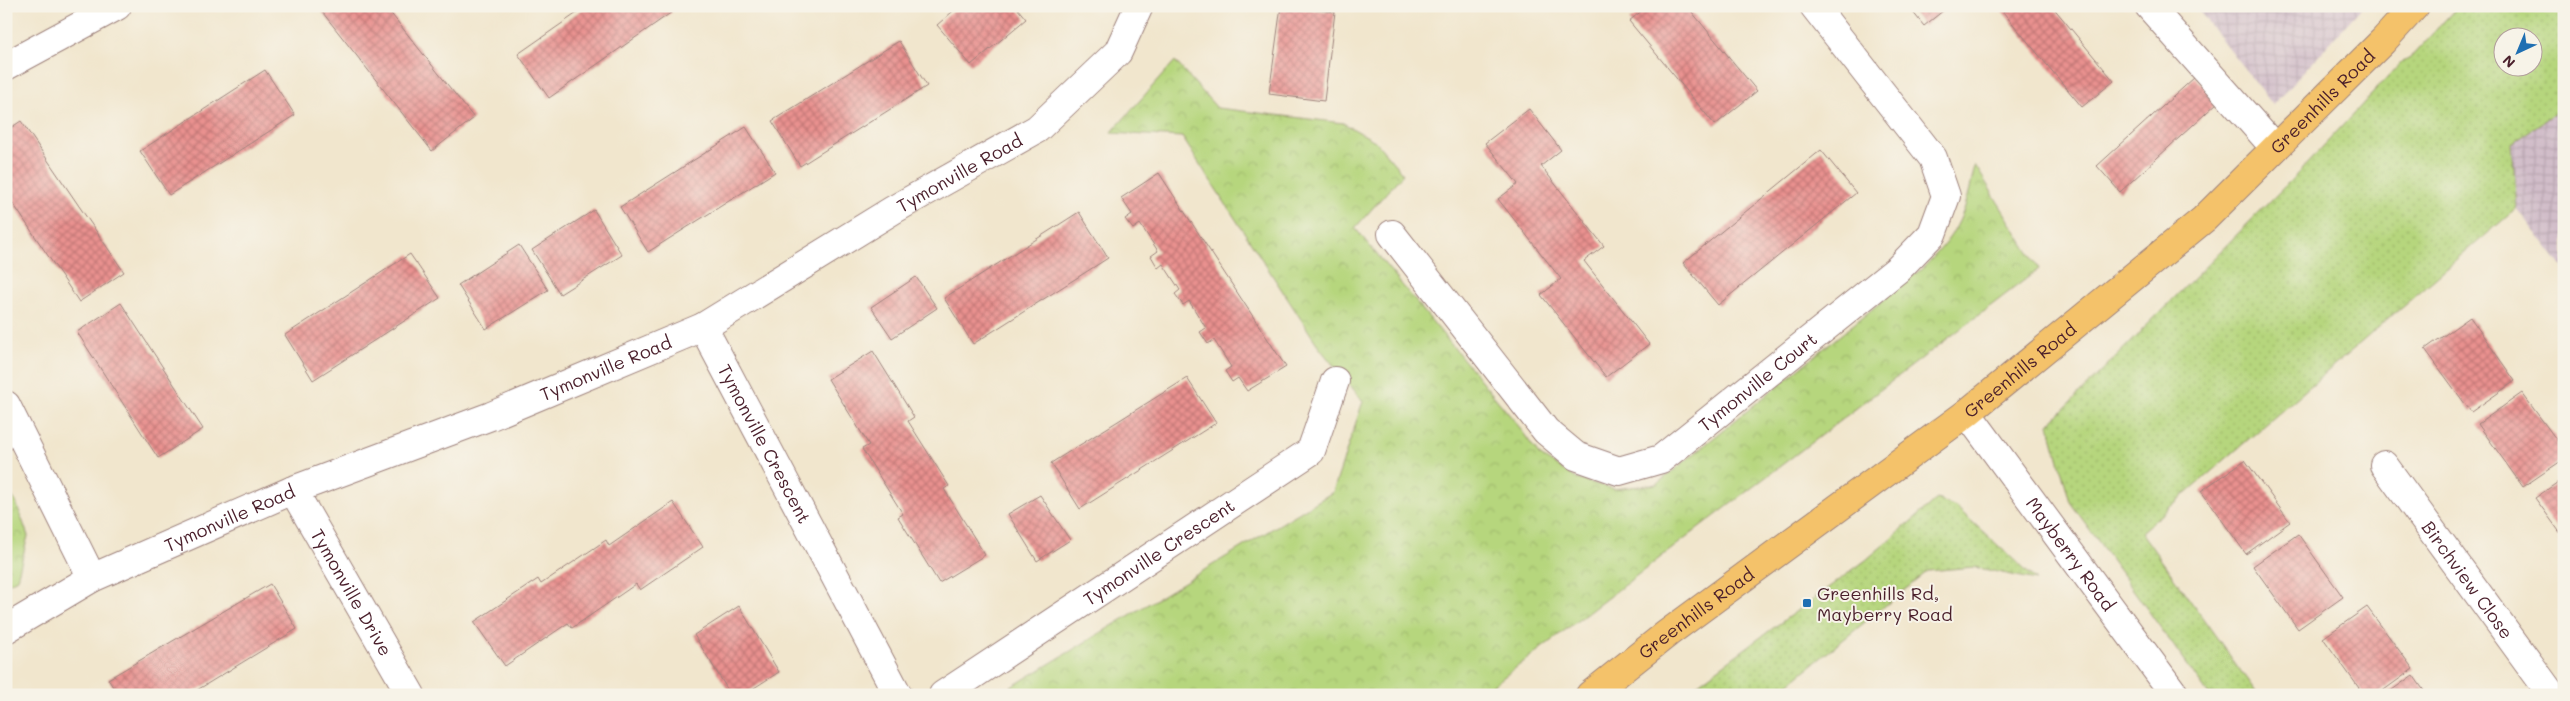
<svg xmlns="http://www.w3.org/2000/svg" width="2570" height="701" font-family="Mali,sans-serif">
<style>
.industrial{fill:url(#industrial-grid)}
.grass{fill:url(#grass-dots);stroke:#807a54;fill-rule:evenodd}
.park{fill:url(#park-crowns);stroke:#807a54}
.building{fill:url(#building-cross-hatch)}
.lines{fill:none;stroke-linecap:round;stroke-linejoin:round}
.minor-casing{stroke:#9e827c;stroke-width:30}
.major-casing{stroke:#9e827c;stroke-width:30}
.minor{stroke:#fff;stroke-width:28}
.major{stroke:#f4c26a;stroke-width:28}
.poi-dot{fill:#1f6fb2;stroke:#f7f3e8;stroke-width:2}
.labels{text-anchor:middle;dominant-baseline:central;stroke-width:4;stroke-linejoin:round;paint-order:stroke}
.street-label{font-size:18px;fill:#4a1f2b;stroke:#f7f3e8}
.poi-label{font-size:18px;fill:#4a1f2b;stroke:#f7f3e8;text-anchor:start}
</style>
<defs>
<pattern id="industrial-grid" width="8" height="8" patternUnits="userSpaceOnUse" patternTransform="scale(1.25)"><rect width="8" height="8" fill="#d1bdc9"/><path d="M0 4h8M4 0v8" fill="none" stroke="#b5a2ad"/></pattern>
<pattern id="grass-dots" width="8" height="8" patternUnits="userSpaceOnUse" patternTransform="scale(1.25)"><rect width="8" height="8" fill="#b6d67d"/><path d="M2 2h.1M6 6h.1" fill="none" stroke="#9eb76c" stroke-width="1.8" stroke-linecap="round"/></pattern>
<pattern id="park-crowns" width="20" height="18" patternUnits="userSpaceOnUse" patternTransform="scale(1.25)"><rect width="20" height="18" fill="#b6d67d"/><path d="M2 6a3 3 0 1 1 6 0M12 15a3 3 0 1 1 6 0" fill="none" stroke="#9eb76c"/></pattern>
<pattern id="building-cross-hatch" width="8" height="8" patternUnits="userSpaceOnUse" patternTransform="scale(1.25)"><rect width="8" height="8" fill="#e9918f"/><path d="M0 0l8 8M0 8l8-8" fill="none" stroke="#bf7675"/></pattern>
</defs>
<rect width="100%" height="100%" fill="#f7f3e8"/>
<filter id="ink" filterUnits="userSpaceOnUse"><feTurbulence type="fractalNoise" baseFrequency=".02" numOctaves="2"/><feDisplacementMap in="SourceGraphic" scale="10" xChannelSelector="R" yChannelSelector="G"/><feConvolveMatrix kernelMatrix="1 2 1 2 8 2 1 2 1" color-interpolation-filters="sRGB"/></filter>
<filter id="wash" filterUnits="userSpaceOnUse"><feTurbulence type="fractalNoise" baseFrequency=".0096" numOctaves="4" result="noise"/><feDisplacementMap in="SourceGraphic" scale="20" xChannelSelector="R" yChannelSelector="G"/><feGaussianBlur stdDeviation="1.12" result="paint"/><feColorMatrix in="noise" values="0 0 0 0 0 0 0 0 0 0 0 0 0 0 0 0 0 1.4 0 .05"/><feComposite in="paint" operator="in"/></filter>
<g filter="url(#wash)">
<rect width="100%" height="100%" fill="#f1e6cd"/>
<!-- industrial -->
<g class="industrial">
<polygon points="2195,6 2363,6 2273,105"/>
<polygon points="2564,107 2564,269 2517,208 2512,143"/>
</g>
<!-- grass -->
<g class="grass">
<path d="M2458 6H2564V107L2512 143 2517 208 2141 532 2258 695H2209L2070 502 2049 424 2301 170 2402 62 2411 57ZM2502 38H2532V68H2502Z"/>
<polygon points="1937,499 1956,507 2036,580 1974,567 1928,571 1775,695 1682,695 1866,560"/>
</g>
<!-- park -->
<g class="park">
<path d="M1175 61 1217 108 1343 123 1375 141 1403 174 1355 228 1517 424 1539 455 1577 479 1614 489 1657 484 1924 267C1960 230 1965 215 1975 165L2039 269 1480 695H998L1333 492 1363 401 1321 350 1182 137 1111 133Z"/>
<polygon points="6,488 16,502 28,536 17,579 6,585"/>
</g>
<g id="blocks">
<!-- building -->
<g class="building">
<polygon points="321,6 385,6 474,118 432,151 319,8"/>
<polygon points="587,6 667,6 672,12 549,98 518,54"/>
<polygon points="959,6 1019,6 1017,8 1026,19 971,65 937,25"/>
<polygon points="1281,6 1335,12 1324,101 1269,94"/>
<polygon points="1648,6 1687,6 1757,91 1715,125 1629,21"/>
<polygon points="1908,6 1949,6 1924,26"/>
<polygon points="1998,6 2052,6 2114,81 2082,107"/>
<polygon points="899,41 927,86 800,166 772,121"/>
<polygon points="265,70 295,115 169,195 140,151"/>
<polygon points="2195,77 2218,102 2120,192 2097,166"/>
<polygon points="1529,109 1561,150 1541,166 1604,246 1584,261 1649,344 1606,377 1541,295 1561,279 1498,199 1518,184 1485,143"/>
<polygon points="21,121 124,272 79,302 6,193 6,131"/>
<polygon points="746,127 775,172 648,252 620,207"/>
<polygon points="1821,150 1856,193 1718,305 1683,263"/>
<polygon points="1159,173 1286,367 1247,391 1238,378 1232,382 1225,371 1231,367 1214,340 1208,344 1200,332 1206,328 1189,301 1183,305 1175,294 1180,290 1163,264 1158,268 1151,256 1158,251 1140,224 1133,229 1125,219 1132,214 1121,198"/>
<polygon points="594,210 622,255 560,294 532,250"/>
<polygon points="1079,212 1108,258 973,344 944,298"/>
<polygon points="519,245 548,290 486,329 458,285"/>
<polygon points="410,254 440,298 313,380 285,335"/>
<polygon points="916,277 937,308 892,338 871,307"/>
<polygon points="121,303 203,429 158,458 77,332"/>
<polygon points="2470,317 2515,381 2471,412 2425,349"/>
<polygon points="873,351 914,417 908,421 949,486 944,489 985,555 939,583 898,517 903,514 862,449 869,445 828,379"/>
<polygon points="1187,378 1216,423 1080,509 1051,463"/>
<polygon points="2522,393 2564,450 2564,459 2523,487 2478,424"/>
<polygon points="2245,460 2290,522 2246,554 2201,491"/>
<polygon points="2564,478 2564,538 2535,498"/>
<polygon points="1040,495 1070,540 1037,561 1008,514"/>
<polygon points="673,502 703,547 640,590 636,584 572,628 568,623 505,666 474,622 538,579 541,584 606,540 609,546"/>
<polygon points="2298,534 2343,597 2298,629 2253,566"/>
<polygon points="270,584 297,629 189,695 118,695 108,679"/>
<polygon points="739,606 779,672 743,695 731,695 694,635"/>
<polygon points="2367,607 2413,669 2377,695 2364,695 2323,638"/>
<polygon points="2413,675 2427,695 2385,695"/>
</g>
</g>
</g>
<g filter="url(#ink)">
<use href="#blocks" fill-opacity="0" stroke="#9e827c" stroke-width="1"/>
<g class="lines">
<defs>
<g id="minor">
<polyline points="2149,6 2275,148"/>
<polyline points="6,66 117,6"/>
<path id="s1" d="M1392 234 1546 431 1576 456 1619 471 1661 459 1898 269 1932 234 1946 196 1933 158 1814 6"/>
<path id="s2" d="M703 327 898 695"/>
<polyline points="6,405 92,578"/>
<path id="s3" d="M1967 413 2175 695"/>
<path id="s4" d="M2384 465 2552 695"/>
<path id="s5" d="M293 490 411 695"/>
<path id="s6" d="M6 629 92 578 293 490 491 416 703 327 893 210 1037 129 1118 52 1139 6"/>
<path id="s7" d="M943 695 1311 451 1335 381"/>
</g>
<g id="major">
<path id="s8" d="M1590 695 1668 633 1967 413 2204 219 2383 41 2415 6"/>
</g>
</defs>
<!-- minor casing -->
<use href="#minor" class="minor-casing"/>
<!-- major casing -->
<use href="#major" class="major-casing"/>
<!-- minor -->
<use href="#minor" class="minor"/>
<!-- major -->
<use href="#major" class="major"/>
</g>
</g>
<!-- markers -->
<rect class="poi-dot" x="1802" y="598" width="10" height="10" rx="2.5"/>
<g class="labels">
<!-- street labels -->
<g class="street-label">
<text stroke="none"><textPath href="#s8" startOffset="944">Greenhills Road</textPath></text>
<text stroke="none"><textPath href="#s6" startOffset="1060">Tymonville Road</textPath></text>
<text stroke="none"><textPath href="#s6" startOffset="655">Tymonville Road</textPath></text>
<text stroke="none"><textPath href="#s8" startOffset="539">Greenhills Road</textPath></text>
<text stroke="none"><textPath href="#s1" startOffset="502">Tymonville Court</textPath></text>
<text stroke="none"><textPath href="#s2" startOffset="132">Tymonville Crescent</textPath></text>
<text stroke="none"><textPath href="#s6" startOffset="250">Tymonville Road</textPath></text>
<text stroke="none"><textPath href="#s7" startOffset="259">Tymonville Crescent</textPath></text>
<text stroke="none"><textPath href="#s3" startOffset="175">Mayberry Road</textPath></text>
<text stroke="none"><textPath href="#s4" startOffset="142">Birchview Close</textPath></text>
<text stroke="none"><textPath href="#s5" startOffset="118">Tymonville Drive</textPath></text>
<text stroke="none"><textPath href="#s8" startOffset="134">Greenhills Road</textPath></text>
</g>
<!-- poi labels -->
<g class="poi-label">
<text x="1817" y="593">Greenhills Rd,<tspan x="1817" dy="21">Mayberry Road</tspan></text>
</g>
</g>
<!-- margin -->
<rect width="2570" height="701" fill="none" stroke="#f7f3e8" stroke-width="25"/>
<!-- north arrow -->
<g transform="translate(2518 52) rotate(224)"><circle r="24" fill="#f7f3e8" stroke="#b29e9c"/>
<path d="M0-4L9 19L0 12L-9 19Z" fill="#1f6fb2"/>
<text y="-8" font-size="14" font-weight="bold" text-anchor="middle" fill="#4a1f2b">N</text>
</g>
</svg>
